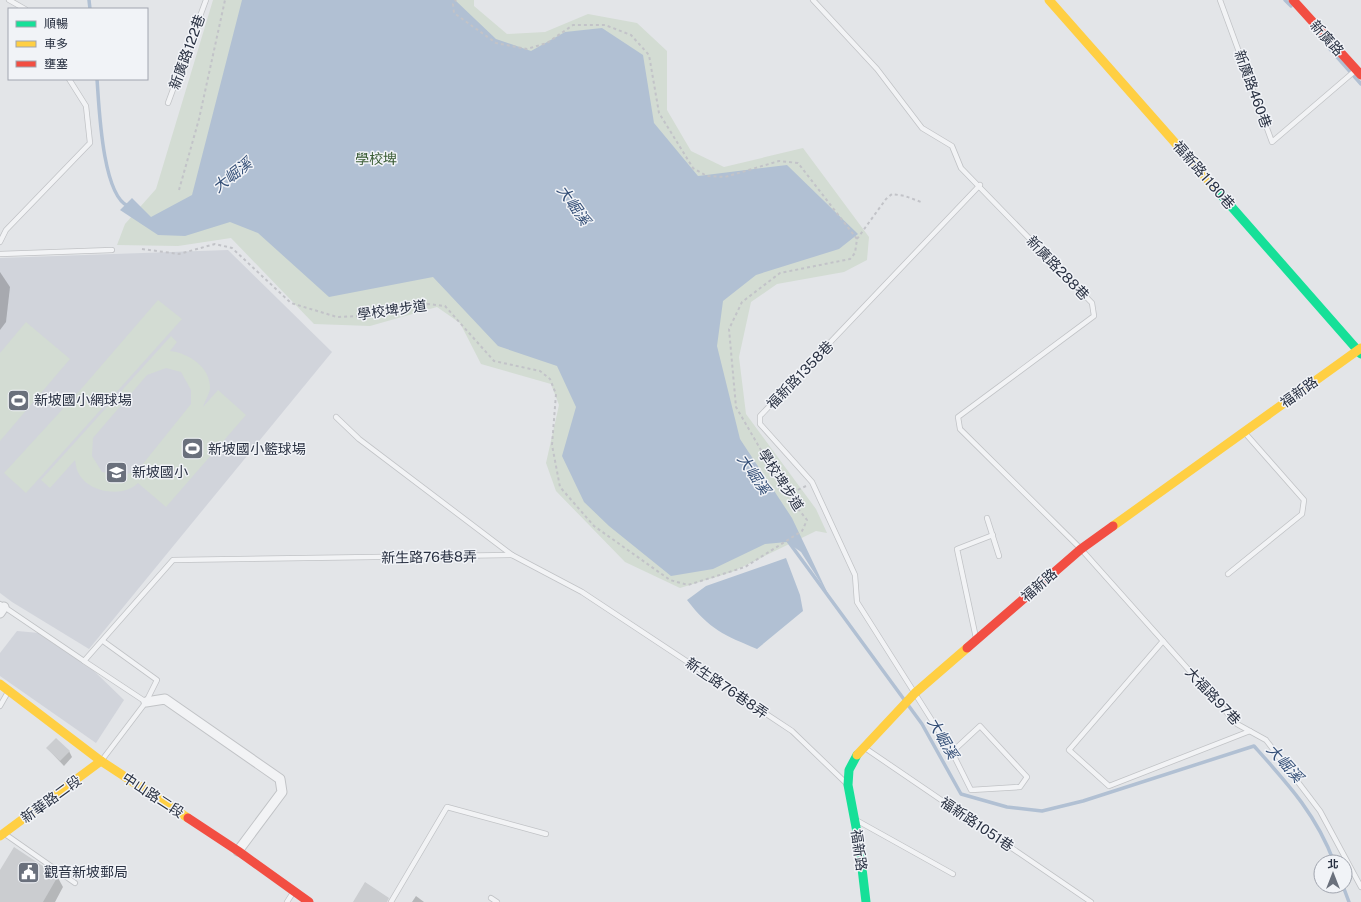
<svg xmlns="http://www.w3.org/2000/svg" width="1361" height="902" font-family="'Public Sans','Noto Sans TC',sans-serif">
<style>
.built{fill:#d1d4db}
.green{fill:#d3dcd3;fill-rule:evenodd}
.water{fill:#b1c0d3}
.shadow{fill:#0003}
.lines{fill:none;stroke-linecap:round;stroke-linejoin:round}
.stream{stroke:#b1c0d3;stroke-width:3.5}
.building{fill:#cbcdd0}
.lane-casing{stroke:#c1c3c6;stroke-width:6}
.street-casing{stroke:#c1c3c6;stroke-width:11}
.path{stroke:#c2c3c8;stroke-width:2;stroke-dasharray:3 3;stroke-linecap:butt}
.lane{stroke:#f2f3f5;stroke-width:4.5}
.street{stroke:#f2f3f5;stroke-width:9}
.fast{stroke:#16e098;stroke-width:9}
.slow{stroke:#ffcf43;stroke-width:9}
.jam{stroke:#f24e42;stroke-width:9}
.labels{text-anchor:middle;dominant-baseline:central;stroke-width:3;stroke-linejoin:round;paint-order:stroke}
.street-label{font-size:14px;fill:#293142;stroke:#f1f3f7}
.park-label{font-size:14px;fill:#3c5e37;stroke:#f1f3f7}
.poi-label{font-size:14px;fill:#293142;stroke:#f1f3f7;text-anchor:start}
.water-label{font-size:15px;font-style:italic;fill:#334e76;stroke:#f1f3f7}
</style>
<rect width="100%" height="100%" fill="#e3e5e8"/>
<!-- built -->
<g class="built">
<polygon points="228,250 332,352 89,649 12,602 0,593 0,258"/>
<polygon points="17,631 39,633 93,670 124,700 96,743 0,676 0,653"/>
</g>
<!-- green -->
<g class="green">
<polygon points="213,0 474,0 474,6 507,34 545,32 588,14 637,23 667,51 667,110 691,151 724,167 803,148 869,237 867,260 844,272 777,284 751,302 739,357 746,414 816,509 827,533 816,531 732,572 680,588 625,562 556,491 546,463 559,405 551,384 481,364 460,323 437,307 370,326 314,324 231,238 178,246 117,245 125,224 156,189"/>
<polygon points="158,300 182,319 26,493 4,473 82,388"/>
<polygon points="26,322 70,359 0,441 0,353"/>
<path d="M171 336 177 342 170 351C188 353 211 367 210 389 209 394 205 401 203 407L218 390 246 415 166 507 138 483C124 498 87 493 78 472 76 469 76 464 75 460L50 488 41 480ZM166 368 181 372 191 390V404L138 470 122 476 102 472 92 456 93 438 147 375Z"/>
</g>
<!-- water -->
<g class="water">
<polygon points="242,0 455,0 496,39 531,51 565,32 602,28 643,55 654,123 698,176 787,165 858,234 839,249 756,275 723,301 717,346 740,439 792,518 829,596 801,552 787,542 765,544 713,569 671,576 609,526 584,502 562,456 576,407 557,366 498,346 433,277 329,297 258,233 230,222 185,236 158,235 120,210 132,198 151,217 192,195"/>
<path d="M786 558 800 595 803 611 757 649C724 635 710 630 687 600L706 586Z"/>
</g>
<!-- shadow -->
<g class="shadow">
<polygon points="0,272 10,287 6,322 0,330"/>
<polygon points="47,748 69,751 72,757 64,766"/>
<polygon points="0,872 57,876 63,887 55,902 0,902"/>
<polygon points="416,896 424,902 412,902"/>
</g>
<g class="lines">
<!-- stream -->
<g class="stream">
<polyline points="89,0 90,9"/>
<polyline points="1285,0 1291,6"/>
<polyline points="1330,49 1361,84"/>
<path d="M97 79C99 105 102 195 128 206"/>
<path d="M788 541 922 724 961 794 1007 807 1042 811 1083 801 1254 746C1288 784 1316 814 1334 862"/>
<polyline points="1343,886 1349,902"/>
</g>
</g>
<!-- building -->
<g class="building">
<polygon points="56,738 70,751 60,761 46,748"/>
<polygon points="14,847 58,876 43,902 0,902 0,870"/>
<polygon points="365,882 389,898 387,902 353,902"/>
</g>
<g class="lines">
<defs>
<g id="lane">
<polyline points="9,0 25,9"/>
<polyline points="813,0 877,69 922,128 952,146 961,168 1092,303 1094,316 958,417 960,429 1081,549 1237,724 1266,740 1320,811 1361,887"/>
<polyline points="1220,0 1272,142 1356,70"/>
<polyline points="168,103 206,0"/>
<polyline points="0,242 6,230 90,143 86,106 69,79"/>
<polyline points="0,254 112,250"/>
<polyline points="336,417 359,439 512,555"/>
<polyline points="987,518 999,556"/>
<polyline points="1228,574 1302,514 1304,500 1245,433"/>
<polyline points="0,604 84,661 173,560 512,555 582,592 792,731 847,784"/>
<polyline points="976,638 957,549 993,535"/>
<polyline points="1163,641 1069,750 1109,786 1250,731"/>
<polyline points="84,661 146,702"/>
<polyline points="0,706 8,692"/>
<polyline points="865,748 1091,902"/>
<polyline points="952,752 980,726 1027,777 1020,787 971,790 952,752 857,602 855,575 812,482 760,424 760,416 980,185"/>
<polyline points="102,760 146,702 157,680 103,641"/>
<polyline points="856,820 953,874"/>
<polyline points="5,834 75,883"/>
<polyline points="491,898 497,902"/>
<polyline points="287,902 294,891"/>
<polyline points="391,902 447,807 546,834"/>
</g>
<g id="street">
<polyline points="0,613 4,607"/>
<polyline points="146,702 165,699 280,779 282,792 238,851"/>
</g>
</defs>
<!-- lane casing -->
<use href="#lane" class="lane-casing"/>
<!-- street casing -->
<use href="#street" class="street-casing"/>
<!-- path -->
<g class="path">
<polyline points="179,190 199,119 225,0"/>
<polyline points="857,239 886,199 892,194 905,196 921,202"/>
<polyline points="142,249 179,254 215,244 232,248 291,303 337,317 362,316 428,304 445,306 494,361 540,371 550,379 556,394 552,445 560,487 594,526 670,580 688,585 745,567 802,531 807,520 787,495 736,407 729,329 742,302 780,273 850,259 855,253 857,239 798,163 779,161 725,177 707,176 693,168 659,113 649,55 631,35 605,25 573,25 547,43 527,49 496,43 454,13 453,4 456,0"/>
<polyline points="787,495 806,486"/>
</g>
<!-- lane -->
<use href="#lane" class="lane"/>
<!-- street -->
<use href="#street" class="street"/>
<!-- fast -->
<g class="fast">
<polyline points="1215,188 1361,354"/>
<polyline points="857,755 849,770 848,785 859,843 866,902"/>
</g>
<!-- slow -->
<g class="slow">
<polyline points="1049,0 1215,188"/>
<polyline points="1113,526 1361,348"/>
<polyline points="0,684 101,761 188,818"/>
<polyline points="857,755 915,693 967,648"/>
<polyline points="0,836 101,761"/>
</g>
<!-- jam -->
<g class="jam">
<polyline points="1293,0 1361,75"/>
<polyline points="967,648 1081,549 1113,526"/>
<polyline points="188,818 238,851 309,902"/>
</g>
</g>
<!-- icons -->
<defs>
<symbol id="stadium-square" viewBox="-11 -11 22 22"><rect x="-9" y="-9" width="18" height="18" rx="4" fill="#6a707c" stroke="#f1f3f7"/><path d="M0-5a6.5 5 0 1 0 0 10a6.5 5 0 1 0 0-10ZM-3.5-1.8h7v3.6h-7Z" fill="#fff"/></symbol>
<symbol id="school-square" viewBox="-11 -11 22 22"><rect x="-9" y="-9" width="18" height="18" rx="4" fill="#6a707c" stroke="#f1f3f7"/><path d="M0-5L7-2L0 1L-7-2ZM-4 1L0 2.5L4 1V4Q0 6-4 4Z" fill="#fff"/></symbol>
<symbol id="civic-square" viewBox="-11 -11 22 22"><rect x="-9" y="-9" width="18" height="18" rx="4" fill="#6a707c" stroke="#f1f3f7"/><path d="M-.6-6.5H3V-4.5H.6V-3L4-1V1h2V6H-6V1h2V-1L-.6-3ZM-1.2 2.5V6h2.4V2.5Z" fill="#fff"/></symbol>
</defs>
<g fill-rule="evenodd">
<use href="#stadium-square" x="6" y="388" width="25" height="25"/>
<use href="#stadium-square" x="180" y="436" width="25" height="25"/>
<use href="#school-square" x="104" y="460" width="25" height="25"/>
<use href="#civic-square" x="16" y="860" width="25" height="25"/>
</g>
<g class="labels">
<!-- street labels -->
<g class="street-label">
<text transform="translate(1327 38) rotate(48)">新廣路</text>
<text transform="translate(187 52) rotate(-70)">新廣路122巷</text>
<text transform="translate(1253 89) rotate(70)">新廣路460巷</text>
<text transform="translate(1204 175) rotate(49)">福新路1180巷</text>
<text transform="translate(1058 268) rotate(46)">新廣路288巷</text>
<text transform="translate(392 310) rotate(-8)">學校埤步道</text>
<text transform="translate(800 375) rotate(-46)">福新路1358巷</text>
<text transform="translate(1299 392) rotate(-35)">福新路</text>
<text transform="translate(781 480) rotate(57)">學校埤步道</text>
<text transform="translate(429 557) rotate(-1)">新生路76巷8弄</text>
<text transform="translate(1039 585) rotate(-41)">福新路</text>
<text transform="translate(727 688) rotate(34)">新生路76巷8弄</text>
<text transform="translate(1213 696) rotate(47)">大福路97巷</text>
<text transform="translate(153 795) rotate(33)">中山路二段</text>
<text transform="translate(51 799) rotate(-36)">新華路二段</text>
<text transform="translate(977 824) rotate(34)">福新路1051巷</text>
<text transform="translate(859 850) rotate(82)">福新路</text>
</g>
<!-- park labels -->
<g class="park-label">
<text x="376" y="159">學校埤</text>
</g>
<!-- poi labels -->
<g class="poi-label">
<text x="34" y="400">新坡國小網球場</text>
<text x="208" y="449">新坡國小籃球場</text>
<text x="132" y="472">新坡國小</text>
<text x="44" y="872">觀音新坡郵局</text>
</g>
<!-- water labels -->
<g class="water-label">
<text transform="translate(232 175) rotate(-38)">大崛溪</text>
<text transform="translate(574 205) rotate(55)">大崛溪</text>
<text transform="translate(754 474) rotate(56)">大崛溪</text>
<text transform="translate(943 738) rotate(60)">大崛溪</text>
<text transform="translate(1285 763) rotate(48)">大崛溪</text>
</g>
</g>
<!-- legend -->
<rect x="8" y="8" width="140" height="72" fill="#f1f3f7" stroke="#a1a5af"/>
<rect x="16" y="21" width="20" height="6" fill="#16e098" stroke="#a1a5af"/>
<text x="44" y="28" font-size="12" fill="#293142">順暢</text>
<rect x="16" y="41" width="20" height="6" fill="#ffcf43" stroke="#a1a5af"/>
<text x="44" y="48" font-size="12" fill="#293142">車多</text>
<rect x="16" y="61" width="20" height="6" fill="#f24e42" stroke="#a1a5af"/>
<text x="44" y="68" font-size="12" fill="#293142">壅塞</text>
<!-- north arrow -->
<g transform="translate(1333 874)"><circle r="19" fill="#f1f3f7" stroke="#a1a5af"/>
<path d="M0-3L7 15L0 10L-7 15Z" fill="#6a707c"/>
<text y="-6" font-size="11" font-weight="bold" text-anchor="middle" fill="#293142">北</text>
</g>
</svg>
